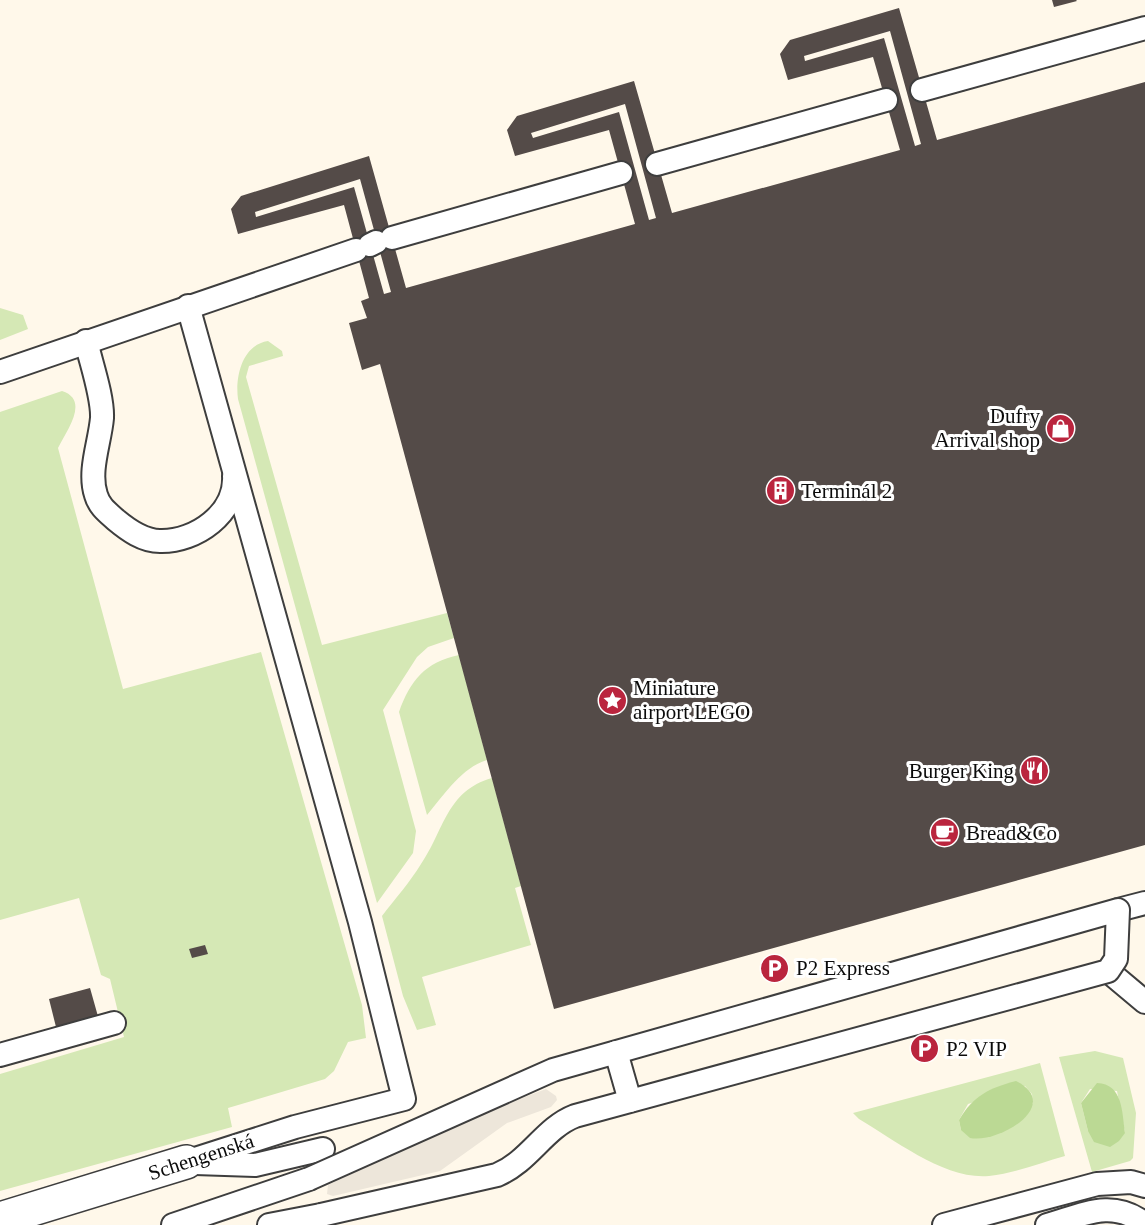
<svg xmlns="http://www.w3.org/2000/svg" width="1145" height="1225" font-family="Georgia,serif">
<style>
.green{fill:#d5e8b5;fill-rule:evenodd}
.forest{fill:#bbd994}
.plaza{fill:#ede6da}
.building{fill:#544b48;fill-rule:evenodd}
.lines{fill:none;stroke-linecap:round;stroke-linejoin:round}
.service-casing{stroke:#3e3e3e;stroke-width:26}
.minor-casing{stroke:#3e3e3e;stroke-width:36}
.service{stroke:#fff;stroke-width:22}
.minor{stroke:#fff;stroke-width:33}
.service-bridge-casing{stroke:#3e3e3e;stroke-width:26;stroke-linecap:butt}
.service-bridge{stroke:#fff;stroke-width:22}
.labels{text-anchor:middle;dominant-baseline:central;stroke-width:6;stroke-linejoin:round;paint-order:stroke}
.poi-label{font-size:21px;fill:#0b0b0b;stroke:#fff;text-anchor:start}
.street-label{font-size:21px;fill:#0b0b0b;stroke:#fff}
</style>
<rect width="100%" height="100%" fill="#fff8ea"/>
<!-- green -->
<g class="green">
<polygon points="0,308 23,315 28,329 0,340"/>
<path d="M268 341 282 351 283 356 249 366 246 377 322 645 447 613 454 638 428 647 417 657 383 710 416 831 413 853 377 903 238 399C235 377 242 345 268 341Z"/>
<path d="M62 391C90 400 67 430 58 448L123 689 261 652 362 1005 366 1038 348 1042 334 1071 325 1079 228 1108 232 1127 0 1191V1074L124 1037 110 979 101 975 79 898 0 920V412Z"/>
<path d="M459 655 487 760C461 768 444 795 427 815L399 712C410 681 425 662 459 655Z"/>
<path d="M492 778 521 886 515 888 531 945 422 977 436 1025 417 1030 403 996 382 916C395 899 410 882 421 864 444 831 446 791 492 778Z"/>
<path d="M1095 1051 1123 1058 1136 1113 1133 1158 1130 1161 1092 1172 1059 1057ZM1090 1089 1117 1091 1125 1133 1088 1131 1081 1103Z"/>
<path d="M1040 1063 1065 1156C1040 1163 1015 1173 989 1176 945 1180 895 1140 859 1119L853 1113ZM1025 1086 1032 1094 1033 1104 961 1130 959 1120 968 1104Z"/>
</g>
<!-- forest -->
<g class="forest">
<path d="M1016 1081C1064 1105 998 1144 970 1138L961 1130 959 1120C973 1096 989 1088 1016 1081Z"/>
<path d="M1097 1083C1123 1084 1122 1112 1125 1133L1119 1141 1110 1147 1094 1142 1088 1131 1081 1103Z"/>
</g>
<!-- plaza -->
<polygon class="plaza" points="546,1089 556,1096 557,1100 551,1107 507,1123 440,1171 333,1196 327,1194 328,1185 463,1120"/>
<!-- building -->
<g class="building">
<polygon points="1052,0 1076,0 1077,1 1054,7"/>
<path d="M899 8 937 140 1145 82V845L554 1009 380 364 362 370 349 323 367 318 361 301 369 298 344 205 238 234 231 209 241 196 369 156 406 288 635 224 609 130 515 156 507 130 517 116 634 81 672 213 900 150 873 57 788 80 780 54 790 40ZM890 31 921 144 915 146 884 38 805 61 804 56ZM625 104 656 218 649 220 619 112 533 138 531 133ZM360 179 391 292 384 294 354 187 256 217 255 212Z"/>
<polygon points="205,945 208,954 192,958 189,949"/>
<polygon points="90,988 99,1020 57,1031 49,999"/>
</g>
<g class="lines">
<defs>
<g id="service">
<polyline points="922,90 1145,28"/>
<polyline points="657,164 886,100"/>
<polyline points="392,238 621,173"/>
<polyline points="370,245 376,242"/>
<path d="M86 341C91 363 103 397 102 418 100 442 88 471 96 495 99 506 107 512 116 520 128 530 143 541 160 541 196 542 236 513 234 476"/>
<polyline points="0,372 356,250"/>
<polyline points="1118,910 1145,903"/>
<polyline points="1108,971 1145,1002"/>
<polyline points="0,1055 114,1023"/>
<polyline points="186,1162 295,1127 404,1099 360,922 188,306"/>
<polyline points="195,1163 255,1165 323,1149"/>
<polyline points="173,1225 309,1179"/>
<polyline points="269,1225 321,1215"/>
<polyline points="944,1225 1097,1184 1131,1182 1145,1186"/>
<path d="M1047 1225C1083 1215 1112 1198 1145 1224"/>
</g>
<polyline id="minor" points="0,1219 186,1162"/>
</defs>
<!-- service casing -->
<use href="#service" class="service-casing"/>
<!-- minor casing -->
<use href="#minor" class="minor-casing"/>
<!-- service -->
<use href="#service" class="service"/>
<!-- minor -->
<use href="#minor" class="minor"/>
<defs>
<g id="service-bridge">
<polyline points="616,1052 630,1101"/>
<path d="M309 1179 553 1070 1118 910 1116 959 1108 971 575 1116C544 1128 530 1161 497 1175L321 1215"/>
</g>
</defs>
<!-- service-bridge casing -->
<use href="#service-bridge" class="service-bridge-casing"/>
<!-- service-bridge -->
<use href="#service-bridge" class="service-bridge"/>
</g>
<!-- icons -->
<defs>
<symbol id="shop-disc" viewBox="-11 -11 22 22"><circle r="9.5" fill="#ba253e" stroke="#fff"/><path d="M-5-2.5h2.3a2.7 3.5 0 0 1 5.4 0H5L5.5 6h-11ZM-1.5-2.5h3a1.5 2.3 0 0 0-3 0Z" fill="#fff"/></symbol>
<symbol id="building-disc" viewBox="-11 -11 22 22"><circle r="9.5" fill="#ba253e" stroke="#fff"/><path d="M-4-6H4V6H1V3H-1V6H-4ZM-2.5-4.3h1.7v1.8h-1.7ZM.8-4.3h1.7v1.8H.8ZM-2.5-1h1.7V.8h-1.7ZM.8-1h1.7V.8H.8Z" fill="#fff"/></symbol>
<symbol id="sight-disc" viewBox="-11 -11 22 22"><circle r="9.5" fill="#ba253e" stroke="#fff"/><path d="M0-6L1.8-2.2L6-1.7L2.9 1.2L3.7 5.4L0 3.3L-3.7 5.4L-2.9 1.2L-6-1.7L-1.8-2.2Z" fill="#fff"/></symbol>
<symbol id="restaurant-disc" viewBox="-11 -11 22 22"><circle r="9.5" fill="#ba253e" stroke="#fff"/><path d="M-5-6h1v4h1v-4h1v4h1v-4h1v5L-1.5 .5V6h-2V.5L-5-1ZM5-6V6H3V1.5H1.5Q1.5-4 5-6Z" fill="#fff"/></symbol>
<symbol id="cafe-disc" viewBox="-11 -11 22 22"><circle r="9.5" fill="#ba253e" stroke="#fff"/><path d="M-5.5-4.5H6V0H3Q3 3.5 0 3.5H-2.5Q-5.5 3.5-5.5 0ZM3-3.2v2h1.7v-2ZM-6 4.5H4V6H-6Z" fill="#fff"/></symbol>
<symbol id="parking-disc" viewBox="-11 -11 22 22"><circle r="9.5" fill="#ba253e" stroke="#fff"/><path d="M-3.5-5.5H1a3.5 3.5 0 0 1 0 7H-1V5.5H-3.5ZM-1-3.4V-.6H.8a1.4 1.4 0 0 0 0-2.8Z" fill="#fff"/></symbol>
</defs>
<g fill-rule="evenodd">
<use href="#shop-disc" x="1044" y="412" width="33" height="33"/>
<use href="#building-disc" x="764" y="474" width="33" height="33"/>
<use href="#sight-disc" x="596" y="684" width="33" height="33"/>
<use href="#restaurant-disc" x="1018" y="754" width="33" height="33"/>
<use href="#cafe-disc" x="928" y="816" width="33" height="33"/>
<use href="#parking-disc" x="758" y="952" width="33" height="33"/>
<use href="#parking-disc" x="908" y="1032" width="33" height="33"/>
</g>
<g class="labels">
<!-- poi labels -->
<g class="poi-label">
<text x="1040" y="416" text-anchor="end">Dufry<tspan x="1040" dy="24">Arrival shop</tspan></text>
<text x="801" y="491">Terminál 2</text>
<text x="633" y="688">Miniature<tspan x="633" dy="24">airport LEGO</tspan></text>
<text x="1014" y="771" text-anchor="end">Burger King</text>
<text x="966" y="833">Bread&amp;Co</text>
<text x="796" y="968">P2 Express</text>
<text x="946" y="1049">P2 VIP</text>
</g>
<!-- street labels -->
<g class="street-label">
<text transform="translate(201 1157) rotate(-18)">Schengenská</text>
</g>
</g>
</svg>
